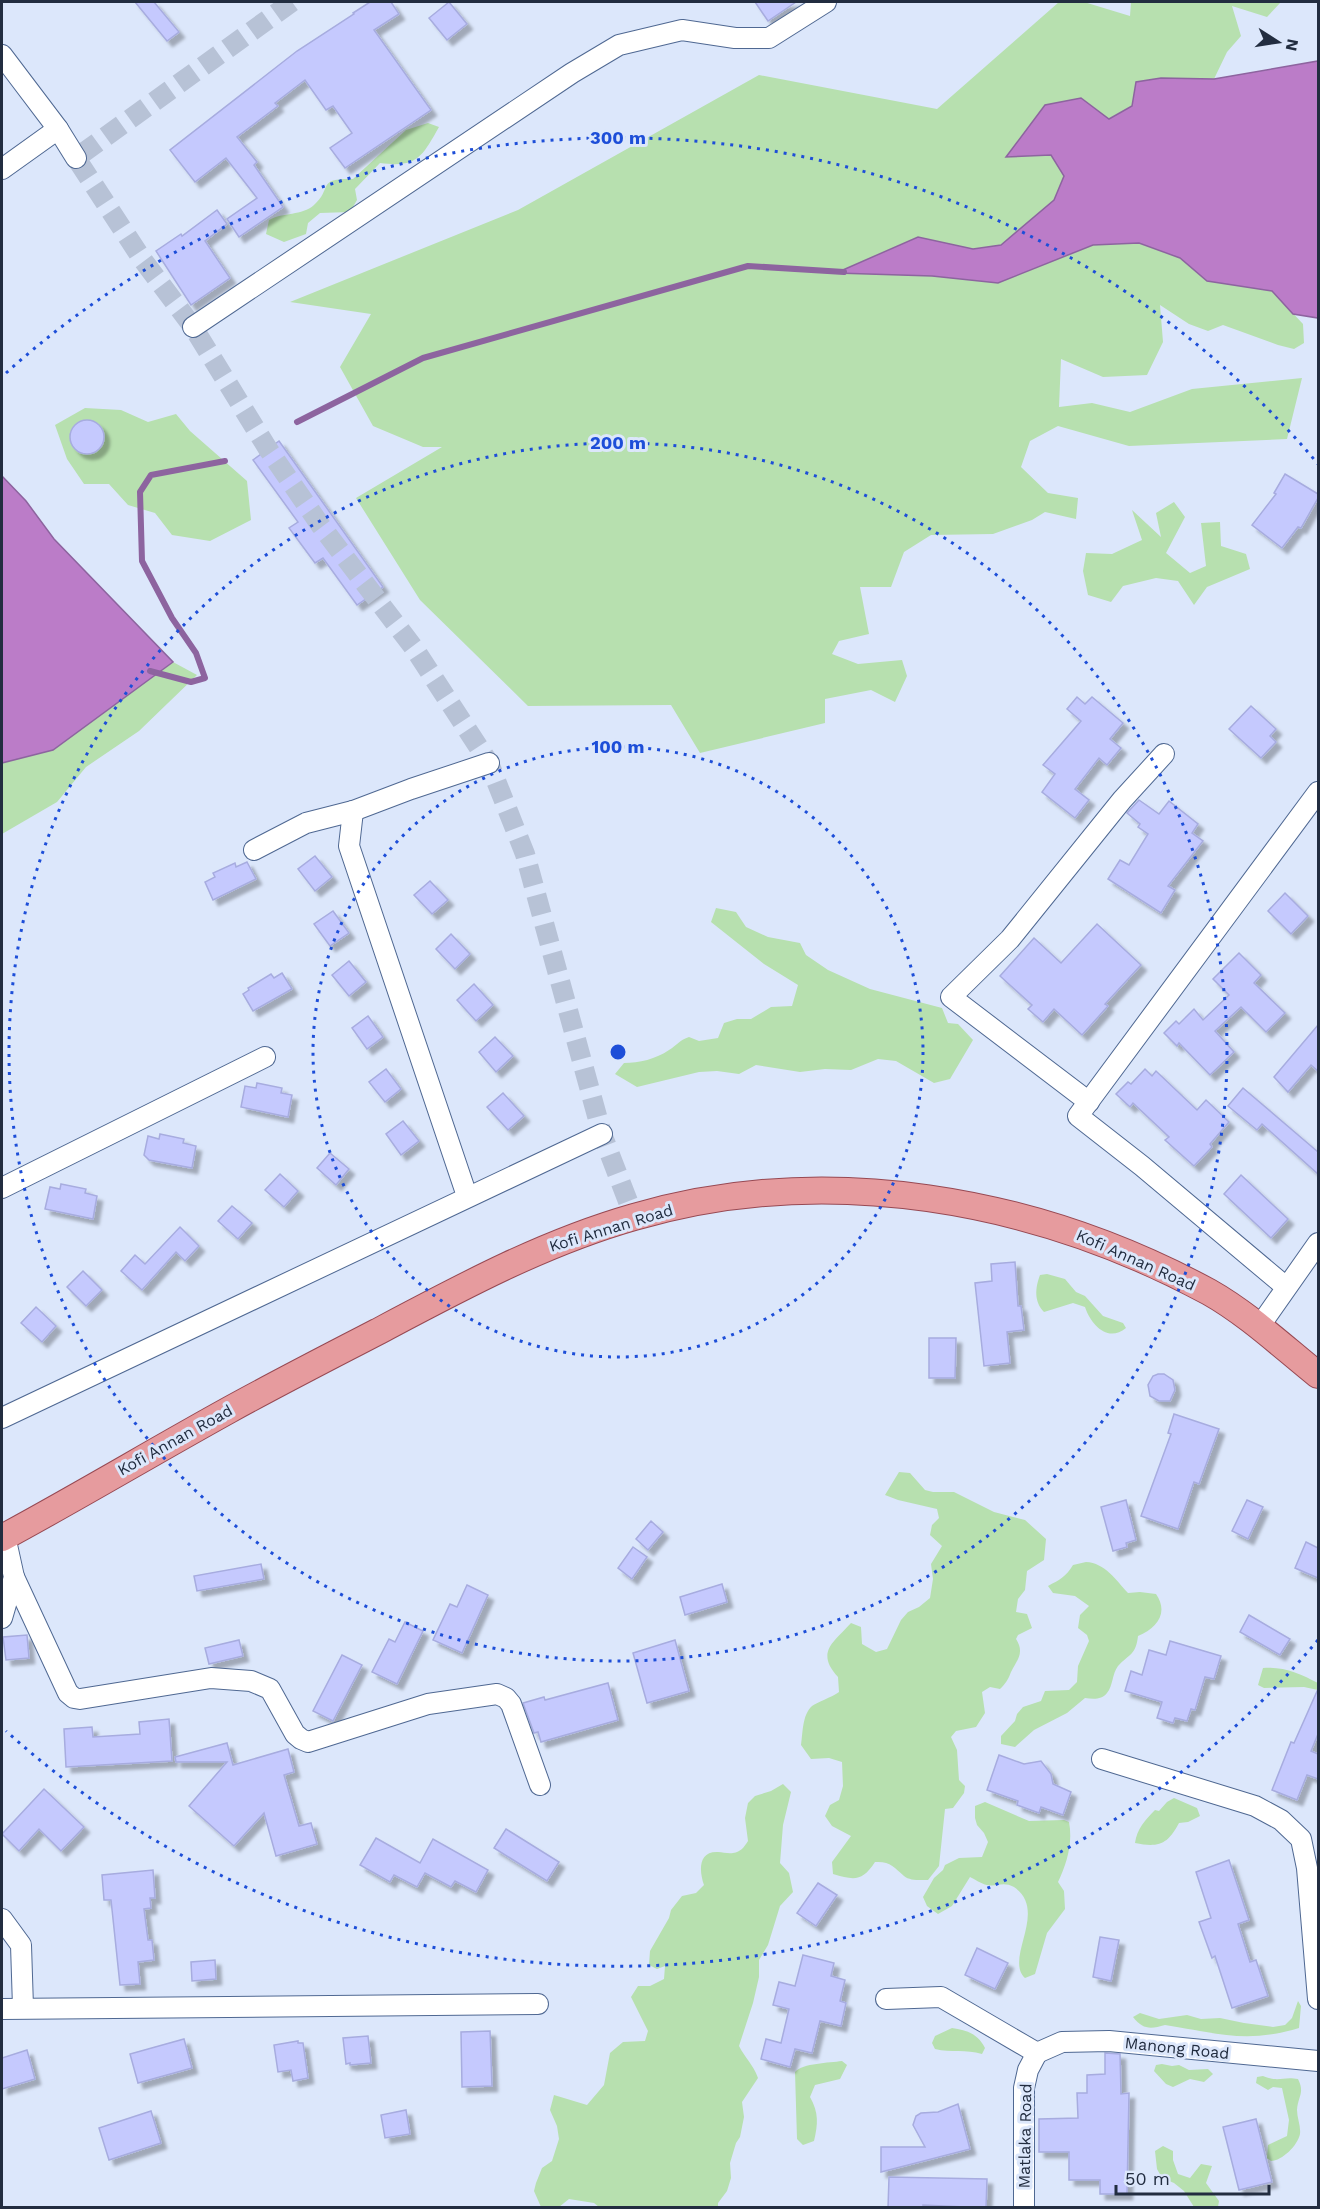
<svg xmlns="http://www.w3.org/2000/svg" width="1320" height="2209" font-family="'Work Sans',sans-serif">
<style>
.green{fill:#b7e0af}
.water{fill:#bb7cc8;stroke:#8d649f;stroke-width:1.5}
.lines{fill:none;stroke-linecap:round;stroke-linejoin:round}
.stream{stroke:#8d649f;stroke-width:6}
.building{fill:#c5c9fe;stroke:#a7acdf;stroke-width:1.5;filter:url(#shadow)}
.minor-tunnel{stroke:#b7c2d6;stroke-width:20;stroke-dasharray:20 10;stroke-linecap:butt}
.minor-casing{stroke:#4f6892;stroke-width:22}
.major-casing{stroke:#974953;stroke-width:28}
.minor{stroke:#fff;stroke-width:20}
.major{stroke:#e69b9e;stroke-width:26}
.ring{fill:none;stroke:#1d4ed8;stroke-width:3;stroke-dasharray:3 6}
.labels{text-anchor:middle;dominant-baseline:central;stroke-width:6;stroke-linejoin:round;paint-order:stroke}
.street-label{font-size:16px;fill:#222d40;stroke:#dce7fb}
.centre{fill:#1d4ed8;stroke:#dce7fb;stroke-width:3}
.ring-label{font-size:18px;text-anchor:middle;font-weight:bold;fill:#1d4ed8;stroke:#dce7fb;stroke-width:6;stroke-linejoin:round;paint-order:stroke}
</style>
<defs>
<filter id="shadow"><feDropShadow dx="5.5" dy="5.5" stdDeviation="1.5" flood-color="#0004"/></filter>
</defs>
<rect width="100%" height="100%" fill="#dce7fb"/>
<!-- green -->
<g class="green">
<polygon points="1059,2 1084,2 1130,16 1131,2 1281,2 1267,17 1232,6 1241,36 1227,52 1214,79 1161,78 1132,106 1108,119 1081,98 1007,157 1051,155 1064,176 1054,200 1001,245 973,249 917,237 932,276 998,283 1093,245 1139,243 1180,258 1207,281 1272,291 1303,324 1304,343 1294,349 1278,345 1223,325 1208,331 1189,324 1160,305 1163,342 1147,375 1103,377 1061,359 1059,407 1092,403 1130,412 1192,389 1302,378 1287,439 1129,446 1058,426 1030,441 1021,467 1048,493 1078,498 1076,519 1045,512 1032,520 993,534 931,535 904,552 891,587 860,587 869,634 839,641 832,654 858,664 902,660 907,676 895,702 871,690 825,699 825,723 700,753 671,705 528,706 420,600 356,498 442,447 423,447 373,426 340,367 371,314 290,302 518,210 759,75 937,109"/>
<path d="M428 123 439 127C422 157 417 168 380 163L355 189 357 200 350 212 320 213 308 223 306 234 284 242 266 234 269 220C283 212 302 216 314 205 333 188 316 178 353 179L406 130Z"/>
<polygon points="85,408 121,410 148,422 176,414 190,431 247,481 251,520 210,541 172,535 155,513 128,505 109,484 84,484 67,459 55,425"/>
<polygon points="1174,502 1185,517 1166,553 1190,573 1206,566 1201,523 1220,522 1221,546 1246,554 1250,569 1207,587 1194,605 1178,581 1156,578 1123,586 1111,602 1088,595 1083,571 1086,553 1112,554 1142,540 1132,510 1161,537 1156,513"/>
<polygon points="173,662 197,675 139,731 86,767 57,802 2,834 2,763 53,750"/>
<path d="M716 908 736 912 746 927 768 937 800 943 806 955 828 970 870 989 942 1008 948 1023 958 1024 973 1040 950 1079 934 1083 896 1061 878 1059 851 1070 825 1069 800 1072 756 1065 739 1074 717 1071 699 1072 637 1087 615 1074 624 1063C639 1063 656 1059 669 1050 677 1045 680 1040 689 1037L699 1041 718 1038 724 1023 737 1019H751L771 1007 792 1006 798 985 764 964 711 922Z"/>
<path d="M1047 1274 1065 1279 1076 1292 1085 1296 1103 1316 1123 1323 1126 1328C1108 1343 1091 1325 1085 1307L1073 1303 1044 1312C1034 1302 1035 1288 1040 1275Z"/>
<path d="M899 1472 910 1473 925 1490 933 1492H954L994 1512 1025 1520 1046 1539 1044 1560 1027 1571 1025 1590 1018 1599 1016 1612 1027 1614 1032 1628 1018 1635 1016 1639C1025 1653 1017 1660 1011 1672 1008 1680 1006 1683 1000 1689L990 1687 982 1692 985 1713 976 1727 956 1731 951 1737 957 1750 959 1780 965 1786 964 1793 953 1808 945 1809 939 1866 928 1880C920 1880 910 1881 904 1876 894 1867 890 1861 875 1862 862 1882 854 1880 833 1874L832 1862 851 1836 832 1826 825 1816 830 1805 839 1800 843 1786 842 1762 829 1758 811 1759 801 1745C803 1733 802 1715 812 1706 816 1703 832 1697 839 1692L838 1677C815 1652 834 1642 851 1623L861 1627 862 1644 876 1652 887 1649 901 1620 908 1612 919 1607 930 1598 933 1579 931 1564 942 1546 930 1535 932 1525 939 1518 937 1509 898 1500 885 1495Z"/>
<path d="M1086 1562C1105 1563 1116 1580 1128 1593L1140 1592 1156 1594C1169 1613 1157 1628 1138 1636 1136 1655 1129 1654 1118 1666 1112 1674 1113 1686 1107 1693 1102 1700 1093 1699 1085 1698L1067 1713 1034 1730 1015 1747 1001 1744V1736L1015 1721 1017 1714 1023 1707 1041 1701 1045 1691 1069 1690 1077 1682 1078 1666 1089 1641 1087 1635 1078 1628 1080 1615 1089 1606 1075 1596 1053 1593 1048 1586C1059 1580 1066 1577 1073 1565Z"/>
<path d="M1263 1668C1283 1666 1301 1674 1318 1683V1690L1304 1687 1264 1688 1258 1685Z"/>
<path d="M783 1784 791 1792 783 1825 780 1863 789 1873 793 1892 780 1906 768 1945 759 1960V1977L753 2003 739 2046C745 2058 753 2064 758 2078L742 2102 744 2117 740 2137 736 2143 730 2163 731 2178 727 2191 718 2203V2207H599L594 2203 569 2199 559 2207H541L534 2191 536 2183 542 2168 552 2161 559 2139 557 2126 550 2110 554 2095 587 2105 604 2085 610 2053 623 2042 645 2041 648 2031 631 1997 638 1986H650L664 1979 665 1966 657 1969 649 1965 650 1951 669 1918 671 1910 682 1896 696 1893 704 1885C699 1871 698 1851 718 1852 723 1852 728 1854 733 1853 741 1852 744 1847 748 1841L745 1818 748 1803 755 1796 771 1791Z"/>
<path d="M1174 1798 1197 1808 1200 1816 1188 1822 1179 1823C1168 1844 1159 1848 1135 1843 1137 1829 1145 1820 1155 1810L1159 1811 1167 1802Z"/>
<path d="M985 1802 1029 1821 1064 1820 1069 1822C1073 1843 1067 1863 1058 1882L1064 1891 1065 1909 1047 1933 1035 1974 1025 1978C1004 1958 1049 1911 1014 1887 1003 1881 997 1887 987 1885 981 1884 975 1879 970 1877L952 1906 938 1914 927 1906 923 1897 934 1878 943 1870 945 1865 959 1858 982 1857 988 1842 984 1833 977 1825 975 1818V1806Z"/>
<path d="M1298 2001 1301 2006 1299 2028C1246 2044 1217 2033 1165 2025 1151 2029 1143 2030 1133 2017L1140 2013 1159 2019 1187 2015 1201 2019 1220 2018 1244 2023 1273 2027 1285 2025 1292 2018Z"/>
<path d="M952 2028C967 2030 978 2034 985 2048L982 2054C966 2049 951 2053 935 2049L932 2043 935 2036Z"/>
<path d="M842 2061 847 2065 840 2079 815 2085 810 2097C819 2113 818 2124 814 2141L803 2145 797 2139 795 2072C803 2063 829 2063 842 2061Z"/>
<polygon points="1162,2064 1172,2066 1179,2065 1189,2070 1208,2069 1213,2074 1204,2082 1190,2079 1173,2087 1166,2084 1154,2071 1156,2065"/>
<path d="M1263 2076C1280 2083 1282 2076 1298 2079 1305 2093 1298 2096 1297 2110 1297 2118 1301 2126 1300 2134 1298 2145 1282 2161 1271 2161L1267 2158 1268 2145 1287 2136 1289 2120 1282 2088 1273 2087 1268 2090 1256 2083 1257 2077Z"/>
<polygon points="1163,2146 1173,2151 1173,2160 1178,2174 1190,2178 1201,2164 1212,2166 1206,2183 1219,2201 1218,2207 1194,2207 1184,2191 1174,2183 1162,2178 1157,2169 1155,2151"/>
</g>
<!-- water -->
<g class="water">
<polygon points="1318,61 1318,318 1293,314 1272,291 1207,281 1180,258 1139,243 1093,245 998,283 932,276 836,273 918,237 973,249 1001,245 1054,200 1064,176 1051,155 1006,157 1045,105 1081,98 1109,119 1132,106 1136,82 1161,78 1214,79"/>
<polygon points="2,476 26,501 54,539 173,662 53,750 2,763"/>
</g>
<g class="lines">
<!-- stream -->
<g class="stream">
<polyline points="297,422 423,358 748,266 844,272"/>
<polyline points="150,671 191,682 205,678 196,653 172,618 142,561 140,492 151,475 225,461"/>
</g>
</g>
<!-- building -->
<g class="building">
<polygon points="135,2 154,2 179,32 167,41"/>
<polygon points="370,2 391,2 399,14 374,30 431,110 345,168 330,148 352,133 333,106 326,110 305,80 275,103 278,106 237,137 257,162 254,165 283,207 239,237 227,219 257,198 226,158 195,182 170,150 297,51 354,14 353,13"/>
<polygon points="449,2 467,24 447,40 429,18"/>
<polygon points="755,2 796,2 768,21"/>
<polygon points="217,210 227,224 205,241 230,278 191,305 156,251 181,234 182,236"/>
<circle cx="87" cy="437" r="17"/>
<polygon points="279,441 383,587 357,605 323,558 315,563 289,528 298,522 253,460"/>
<polygon points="1285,474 1318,494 1318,498 1301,528 1298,527 1282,548 1252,525 1276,494 1274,493"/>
<polygon points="1077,697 1085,704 1092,697 1123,723 1110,739 1121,748 1107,765 1099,758 1075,789 1089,800 1075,818 1042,792 1055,774 1043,765 1081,721 1067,709"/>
<polygon points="1251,706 1276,729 1270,736 1276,742 1261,758 1229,729"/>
<polygon points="1139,800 1159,814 1169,801 1198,824 1192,833 1203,841 1168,886 1175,890 1161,913 1108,879 1120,860 1129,865 1148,834 1138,827 1140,824 1127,813"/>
<polygon points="315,856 332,877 315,891 298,869"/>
<polygon points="247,862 256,879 213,900 205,882 215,877 213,873 235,863 236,867"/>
<polygon points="430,881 448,900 432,914 414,895"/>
<polygon points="1285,893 1308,916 1291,934 1268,911"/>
<polygon points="333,911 349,933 330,946 314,924"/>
<polygon points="1097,924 1141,965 1105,1004 1108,1006 1082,1035 1054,1009 1043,1022 1028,1009 1032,1005 1000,976 1034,938 1061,963"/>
<polygon points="451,934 470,954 455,969 436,949"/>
<polygon points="1239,953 1261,975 1254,983 1285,1013 1266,1032 1241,1007 1215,1031 1234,1052 1210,1075 1179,1043 1177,1046 1164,1033 1176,1021 1179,1024 1194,1009 1203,1020 1229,995 1213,979"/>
<polygon points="349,961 366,982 349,996 332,975"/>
<polygon points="282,973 292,989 253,1011 243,994 249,990 248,988 271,974 274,978"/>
<polygon points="474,984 493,1005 476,1021 457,1000"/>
<polygon points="368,1016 383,1037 367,1049 352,1028"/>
<polygon points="1318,1025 1318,1071 1311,1065 1288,1092 1274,1077"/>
<polygon points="495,1037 513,1056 496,1072 479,1052"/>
<polygon points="386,1069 401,1089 385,1102 369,1082"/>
<polygon points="1145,1069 1152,1076 1156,1071 1197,1110 1206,1100 1229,1122 1210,1144 1212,1147 1194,1166 1165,1140 1169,1137 1133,1103 1130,1107 1116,1094 1128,1082 1131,1084"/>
<polygon points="257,1083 282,1088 281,1093 292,1095 288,1117 241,1107 245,1086 256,1088"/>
<polygon points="1243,1088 1318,1152 1318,1174 1262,1124 1257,1130 1228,1106"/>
<polygon points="503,1093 524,1116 508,1130 487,1107"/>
<polygon points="403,1121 419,1141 401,1155 386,1134"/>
<polygon points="160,1134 184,1139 183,1143 196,1146 192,1168 149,1160 144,1155 148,1136 159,1139"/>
<polygon points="330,1153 349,1169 336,1185 317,1168"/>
<polygon points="280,1174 298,1191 284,1207 265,1190"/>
<polygon points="1241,1175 1288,1219 1271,1238 1224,1194"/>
<polygon points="61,1184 86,1189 85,1193 97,1196 93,1219 45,1209 50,1187 60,1189"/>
<polygon points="232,1206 252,1223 238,1239 218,1221"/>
<polygon points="180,1227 199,1246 185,1261 176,1252 142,1290 121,1271 135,1255 145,1264"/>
<polygon points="1015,1262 1018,1306 1021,1306 1024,1330 1007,1332 1010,1363 984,1366 975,1283 992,1281 991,1264"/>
<polygon points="83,1271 102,1290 86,1306 67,1287"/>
<polygon points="36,1307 56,1326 42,1342 21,1323"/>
<polygon points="929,1338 956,1338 955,1378 929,1378"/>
<polygon points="1158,1374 1164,1374 1173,1380 1175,1390 1170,1401 1159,1401 1150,1396 1148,1385 1153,1376"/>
<polygon points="1174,1414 1219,1429 1199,1484 1194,1482 1178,1529 1141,1516 1171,1434 1168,1433"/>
<polygon points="1126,1500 1136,1540 1126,1543 1127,1547 1113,1551 1101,1507"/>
<polygon points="1247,1500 1263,1507 1248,1539 1232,1531"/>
<polygon points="651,1521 663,1532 648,1550 636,1539"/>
<polygon points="1306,1542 1318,1548 1318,1578 1295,1568"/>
<polygon points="633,1547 647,1557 632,1579 618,1568"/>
<polygon points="261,1564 264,1579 197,1591 194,1576"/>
<polygon points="722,1584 727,1602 685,1615 680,1597"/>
<polygon points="467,1585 488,1595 462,1653 433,1640 450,1604 457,1607"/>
<polygon points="1249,1615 1290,1639 1280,1655 1240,1632"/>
<polygon points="405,1622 423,1631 397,1684 372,1672 389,1639 395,1642"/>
<polygon points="27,1635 29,1658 6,1660 3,1637"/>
<polygon points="239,1640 243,1656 209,1664 205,1648"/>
<polygon points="675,1640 689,1691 647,1703 633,1653"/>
<polygon points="1170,1641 1221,1656 1214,1679 1205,1677 1195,1710 1191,1709 1187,1721 1175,1718 1173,1723 1157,1718 1162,1702 1125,1691 1131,1671 1142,1675 1149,1650 1166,1655"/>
<polygon points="342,1655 362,1665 333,1721 313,1711"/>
<polygon points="608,1683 618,1720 541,1742 538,1732 534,1733 523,1703 544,1697 545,1700"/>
<polygon points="1318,1689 1318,1734 1311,1751 1318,1754 1318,1779 1307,1775 1297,1800 1272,1790 1291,1742 1294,1743"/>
<polygon points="169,1719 172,1761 66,1767 64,1729 92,1727 93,1737 140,1734 139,1722"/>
<polygon points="227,1743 233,1765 288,1749 294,1772 284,1775 299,1826 311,1823 317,1844 276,1856 264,1813 234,1846 189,1806 227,1762 176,1762 175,1757"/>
<polygon points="999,1755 1024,1764 1041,1761 1051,1774 1053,1784 1071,1792 1063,1815 1041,1807 1039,1813 1017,1805 1018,1801 987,1790"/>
<polygon points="44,1789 84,1827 61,1851 39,1829 19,1851 2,1834"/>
<polygon points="506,1829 559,1862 547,1881 494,1848"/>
<polygon points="376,1838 420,1863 433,1839 488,1870 476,1892 455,1881 451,1887 425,1873 417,1887 394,1875 390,1882 360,1865"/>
<polygon points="1229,1860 1249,1920 1238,1924 1250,1962 1256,1960 1268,1996 1232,2008 1215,1956 1212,1958 1199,1922 1211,1918 1196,1872"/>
<polygon points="153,1870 155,1898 150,1898 151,1908 144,1909 148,1940 152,1940 154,1960 138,1962 140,1984 120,1985 111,1900 104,1900 102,1875"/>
<polygon points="818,1883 837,1895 816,1926 797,1913"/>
<polygon points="1100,1937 1119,1940 1111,1981 1093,1977"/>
<polygon points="977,1948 1008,1963 995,1989 965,1975"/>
<polygon points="803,1955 834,1963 831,1976 845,1980 840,2001 846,2003 841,2026 820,2021 812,2053 795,2049 790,2067 761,2059 766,2039 781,2043 789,2009 773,2005 779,1982 795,1986"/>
<polygon points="215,1960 216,1979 192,1981 191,1962"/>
<polygon points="490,2031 492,2086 462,2087 461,2032"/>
<polygon points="368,2036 371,2063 350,2065 350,2063 346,2064 343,2038"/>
<polygon points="184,2039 192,2068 138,2083 130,2054"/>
<polygon points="298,2041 298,2043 303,2043 308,2078 293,2081 291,2070 278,2072 274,2045"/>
<polygon points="27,2050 35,2079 2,2089 2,2058"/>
<polygon points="1105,2053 1120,2054 1121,2094 1129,2093 1127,2194 1100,2194 1100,2180 1069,2180 1069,2152 1039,2152 1039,2119 1078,2118 1077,2093 1087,2093 1087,2075 1105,2074"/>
<polygon points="958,2104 970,2149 881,2172 881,2147 925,2147 913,2125 916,2116 921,2113 938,2112"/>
<polygon points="406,2110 410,2134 385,2138 381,2115"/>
<polygon points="151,2111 161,2143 109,2160 99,2128"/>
<polygon points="1256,2119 1272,2182 1239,2190 1223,2127"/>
<polygon points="889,2177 987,2179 986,2208 923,2205 923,2208 888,2208"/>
</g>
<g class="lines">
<!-- minor-tunnel -->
<polyline class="minor-tunnel" points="292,2 76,158 142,259 193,327 268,449 321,526 414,648 489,763 525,854 602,1134 634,1217"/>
<defs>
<g id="minor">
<polyline points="2,55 58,129 76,158"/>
<polyline points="2,169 58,129"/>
<polyline points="193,327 572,73 619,45 682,30 735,38 769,38 826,2"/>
<polyline points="353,811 349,846 467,1196"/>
<polyline points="254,850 306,823 353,811 411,789 489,763"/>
<polyline points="1089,1102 951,997 1010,939 1122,800 1164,754"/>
<polyline points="2,1188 265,1057"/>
<polyline points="1286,1287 1142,1166 1078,1116 1318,792"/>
<polyline points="1259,1327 1318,1243"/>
<polyline points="2,1418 602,1134"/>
<polyline points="14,1577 68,1693 74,1698 80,1699 211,1678 251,1681 270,1689 295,1734 301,1739 308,1742 428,1704 497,1694 506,1698 511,1704 540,1785"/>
<polyline points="2,1618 14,1577 5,1536"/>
<polyline points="1102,1759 1255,1806 1281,1820 1301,1839 1307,1868 1318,1999"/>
<polyline points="2,1919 21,1945 23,2007"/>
<polyline points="886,1999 941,1997 1037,2053"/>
<polyline points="2,2009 538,2004"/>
<polyline points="1037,2053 1062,2042 1109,2041 1318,2061"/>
<polyline points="1024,2208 1024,2088 1028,2070 1037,2053"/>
</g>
<path id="major" d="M2 1538C78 1497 153 1452 229 1410 278 1383 327 1358 377 1332 460 1288 543 1243 634 1217 826 1161 1035 1198 1209 1292 1248 1314 1283 1347 1318 1375"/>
</defs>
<!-- minor casing -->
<use href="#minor" class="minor-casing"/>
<!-- major casing -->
<use href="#major" class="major-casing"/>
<!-- minor -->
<use href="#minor" class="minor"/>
<!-- major -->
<use href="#major" class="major"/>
</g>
<!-- distance rings -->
<g class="ring">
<circle cx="618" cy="1052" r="305"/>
<circle cx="618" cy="1052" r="609"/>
<path d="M1318 1640A914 914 0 0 1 6 1731M6 373A914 914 0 0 1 1318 464"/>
</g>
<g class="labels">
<!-- street labels -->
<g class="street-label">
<text transform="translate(611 1228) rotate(-17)">Kofi Annan Road</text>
<text transform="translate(1136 1260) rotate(24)">Kofi Annan Road</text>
<text transform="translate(175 1440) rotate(-29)">Kofi Annan Road</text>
<text transform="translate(1177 2048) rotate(6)">Manong Road</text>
<text transform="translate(1025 2136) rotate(-89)">Matlaka Road</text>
</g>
</g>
<circle cx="618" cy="1052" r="9" class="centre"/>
<g class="ring-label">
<text x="618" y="144">300 m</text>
<text x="618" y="449">200 m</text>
<text x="618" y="753">100 m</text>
</g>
<!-- border -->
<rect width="1320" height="2209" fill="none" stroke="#222d40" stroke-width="6"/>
<!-- north arrow -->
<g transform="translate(1278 42) rotate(102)" stroke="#dce7fb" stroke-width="4.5" paint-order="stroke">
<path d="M0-4.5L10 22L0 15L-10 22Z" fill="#222d40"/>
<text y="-9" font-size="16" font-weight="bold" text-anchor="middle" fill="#222d40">N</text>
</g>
<!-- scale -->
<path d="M1116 2185v9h153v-9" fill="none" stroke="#222d40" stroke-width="3"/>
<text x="1125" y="2185" font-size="18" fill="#222d40" stroke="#dce7fb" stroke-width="4.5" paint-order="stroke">50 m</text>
</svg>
